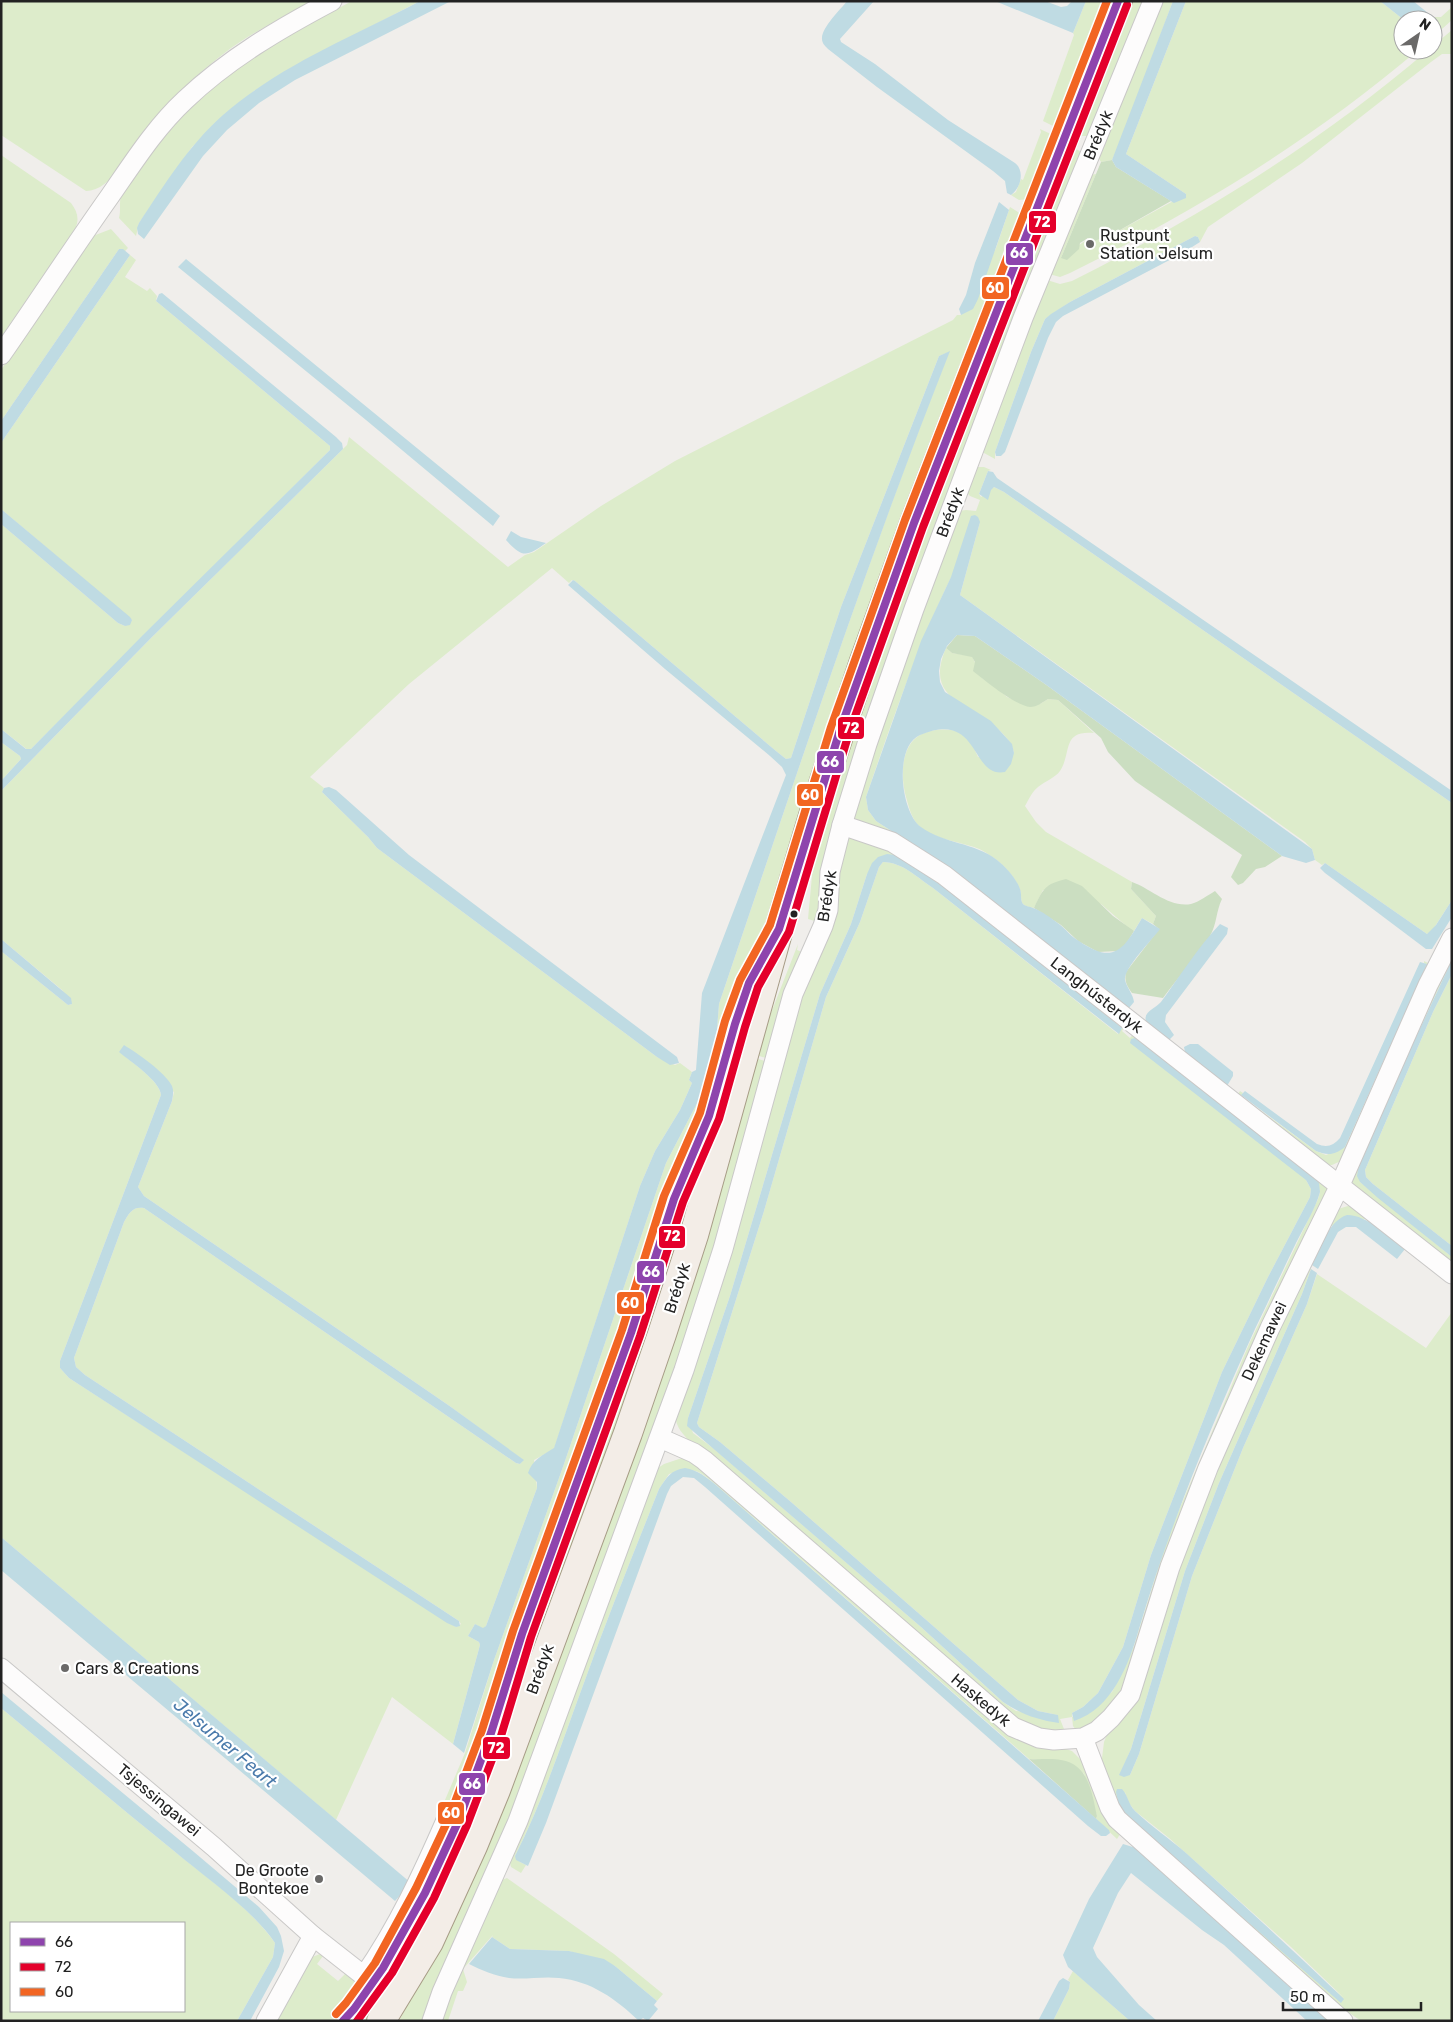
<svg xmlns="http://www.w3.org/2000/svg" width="1453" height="2022" font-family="Rubik,sans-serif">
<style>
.grass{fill:#ddeccb;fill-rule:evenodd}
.forest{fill:#cbdec1}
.water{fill:#bfdbe3}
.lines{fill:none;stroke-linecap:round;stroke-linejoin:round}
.minor-casing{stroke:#c9c8c7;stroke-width:21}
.primary-casing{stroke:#a79c86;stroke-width:30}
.minor{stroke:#fdfcfc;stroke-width:19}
.primary{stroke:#f3ede7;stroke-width:28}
.bus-1-casing{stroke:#fff;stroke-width:11}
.bus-2-casing{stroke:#fff;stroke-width:11}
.bus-3-casing{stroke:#fff;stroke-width:11}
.bus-1{stroke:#8e44ad;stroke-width:8}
.bus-2{stroke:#e4002b;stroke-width:8}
.bus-3{stroke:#f26522;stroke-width:8}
.poi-dot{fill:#6a6968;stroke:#fff;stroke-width:2}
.bus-dot{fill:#222;stroke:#fff;stroke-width:2}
.labels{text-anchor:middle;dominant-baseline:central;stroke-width:4.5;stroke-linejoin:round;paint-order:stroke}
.street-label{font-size:16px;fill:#222;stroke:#fff}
.poi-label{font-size:16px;fill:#222;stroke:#fff;text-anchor:start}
.water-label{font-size:18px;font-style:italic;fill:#4a7aab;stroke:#fff}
.line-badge{stroke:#fff;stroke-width:2}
.badge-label{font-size:14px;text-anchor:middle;font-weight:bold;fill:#fff}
</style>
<rect width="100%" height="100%" fill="#f0eeeb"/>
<!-- grass -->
<g class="grass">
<path d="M1 1H313C290 13 267 25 246 38 205 64 173 98 142 134 125 153 114 190 86 191L1 135Z"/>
<path d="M352 1H420L291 68 254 91 192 147 139 223 136 236 119 218C121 211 119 202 121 195 124 186 137 172 143 164 200 84 268 46 352 1Z"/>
<polygon points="1086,1 1107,1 1055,127 1043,121 1074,35 1073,33"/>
<polygon points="1129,1 1146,1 1088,136 1079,136"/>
<polygon points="1160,1 1173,1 1120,143 1112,160 1101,162 1098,157"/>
<path d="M1186 1H1380L1404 20 1403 50H1418C1312 140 1194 212 1070 273L1060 277 1049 274 1090 175 1096 174 1061 258 1089 238 1113 234 1186 194 1126 154Z"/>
<polygon points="1452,7 1452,20 1433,37 1433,20 1430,20 1433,17 1441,17"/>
<path d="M1452 30V54H1442L1431 62 1302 163 1208 227 1200 242 1198 237 1195 236 1070 302 1045 319 1031 352 995 452V459L984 453 982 449 1047 280 1060 284 1072 281C1199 217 1320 143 1428 50H1433V46Z"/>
<polygon points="1040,129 1053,135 1030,199 1019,200 1011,195 1016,192 1021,179 1023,180 1041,132"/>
<polygon points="1073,147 1081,152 1082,158 1057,211 1050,211"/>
<path d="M1 155 71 203C77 211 80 219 75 229L1 337Z"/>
<path d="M1010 207 1021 214 776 900 762 931 742 987 740 990 736 989 721 1034 719 1047 723 1048 700 1126 666 1207 625 1335 511 1651 477 1758 457 1812 442 1807 465 1753 494 1660 564 1464 666 1163 706 1086 716 1042 719 1004C793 785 865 566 949 352L939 356 841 607 791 758 786 759 776 751 575 581 572 580 569 583 552 568 409 684 310 777 324 788 322 792 368 837 377 848 657 1057 675 1065 680 1063 692 1072 689 1080 692 1083 680 1110 655 1151 640 1186 554 1449 534 1460 537 1488 486 1626 483 1629 475 1624 468 1636 479 1642 480 1645 453 1744 392 1697 336 1820 1 1537V951L68 1005 72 1004 62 990 1 939V791L152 637 347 445 349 437 508 567 525 555 534 552 601 506 675 461 953 320 957 315H961L996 248ZM120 1052 174 1092 172 1101 138 1187 144 1196 451 1407 523 1460 520 1464 516 1463 144 1208C133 1206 129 1213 124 1222L74 1358 76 1367 85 1375 459 1621 461 1624 456 1627 69 1378 60 1368V1361L161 1095C160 1081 131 1062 120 1052Z"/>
<polygon points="1043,225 1050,230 1009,335 818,922 808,919 815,843 894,605"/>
<polygon points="111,229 128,248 125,251 119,249 1,421 1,370 93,236"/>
<polygon points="130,255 136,260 125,277 147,291 150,288 157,296 156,301 330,446 330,450 29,751 1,729 1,524 118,623 125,626 132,620 1,509 1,443"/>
<path d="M976 467H984L991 470 988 471 979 494 981 497 994 487 1004 492 1452 803V900L1432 931 1427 934 1325 863 1322 865 1315 860 1312 849 1305 842 960 595 980 522C968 545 956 567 945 590 914 657 890 727 866 797L868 810 876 821 939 862 857 823 854 816 892 692 959 511 966 510 976 511 980 500 970 496 967 493Z"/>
<path d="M946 648 952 653 972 656 982 678 997 688 1007 697 1017 701 1040 704 1048 699 1058 700 1094 733C1061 730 1072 753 1060 771 1055 778 1045 781 1038 787 1032 792 1029 799 1025 806L1036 822 1046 832 1132 882 1131 889 1156 916 1153 924 1142 918 1134 931 1131 930 1101 904 1043 890 1034 908C1030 907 1026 907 1023 904 1020 901 1022 894 1020 890 1016 878 1004 865 994 858 988 854 981 849 974 847 956 841 932 839 918 825 911 817 909 807 906 797 901 779 900 750 917 737 927 729 949 727 961 733 970 738 974 748 978 757L1014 753C1012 743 1007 738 1000 731 971 701 923 702 946 648Z"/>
<polygon points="1,742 20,756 21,759 1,781"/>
<path d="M850 836 896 848 1126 1024 1122 1031 1130 1038 1135 1032 1326 1183 1328 1190 1127 1689 1104 1717 1077 1731 1073 1726 1072 1717 1060 1719 1066 1734H1055L1017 1723 692 1444C683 1434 676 1428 675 1415L794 1015 836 883 846 838ZM887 854 908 863 959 897 1122 1028 1118 1034 933 888C918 878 902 862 883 862L879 867 860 922 826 997 764 1211 697 1423 699 1427 720 1442 791 1502 1018 1700 1038 1711 1058 1715 1016 1711 1003 1702 921 1627 713 1448 693 1433 688 1418 730 1296 820 994 851 924 867 874ZM1306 1180 1320 1192 1318 1199 1249 1344 1168 1536 1134 1646 1117 1682 1112 1692 1072 1717V1713L1083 1707 1098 1693 1123 1647 1151 1555 1222 1372 1268 1277 1310 1197 1311 1189Z"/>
<polygon points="798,944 797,950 802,952 769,1059 756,1055 755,1054"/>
<polygon points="1452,947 1452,960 1360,1157 1360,1182 1452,1257 1452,1267 1354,1187 1351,1175"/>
<polygon points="1424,961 1432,965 1343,1160 1332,1165 1326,1165 1238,1094 1240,1091 1243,1093 1241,1096 1316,1151 1326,1155 1345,1147 1427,965 1424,963"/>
<polygon points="1452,974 1452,1246 1373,1184 1366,1177 1365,1170 1433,1012"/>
<polygon points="755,1058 768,1062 703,1294 513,1817 426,2021 399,2021 432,1959"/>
<polygon points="714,1116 669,1281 466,1837 411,1947 365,2021 350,2021 371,1995 399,1950 426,1902 457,1836 472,1801 535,1612 638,1326 678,1202"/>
<polygon points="1348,1206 1356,1207 1408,1245 1405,1249 1365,1219 1331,1226 1312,1265 1308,1262 1338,1209"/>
<path d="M1306 1266 1311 1269 1302 1294 1219 1483 1185 1571 1131 1749 1120 1775H1130L1139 1754 1192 1576 1243 1448 1307 1304 1317 1274 1426 1348 1452 1312V2021H1361L1313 1988 1115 1807 1101 1766 1104 1742 1186 1536ZM1125 1792 1128 1802 1135 1811 1169 1838 1291 1947 1344 1998 1127 1817Z"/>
<path d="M682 1458 690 1459 1008 1730 1072 1751 1088 1767 1122 1831 1117 1839 1096 1819 1097 1816 1084 1774C1070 1760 1049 1761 1029 1759L716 1485C695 1468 695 1468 669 1474L659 1489C634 1552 608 1616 585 1680 563 1739 544 1799 515 1856L520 1862 526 1865 521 1873 511 1867 509 1859 658 1468 664 1464Z"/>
<path d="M1 1708C59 1756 116 1804 174 1851 207 1878 252 1909 275 1943L273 1957 237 2021H1ZM11 1923H184V2011H11Z"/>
<polygon points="507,1878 614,1954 663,1994 657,2001 615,1966 569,1951 510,1949 492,1937 493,1935 463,1969 467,1982 463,1991 458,1991 448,2021 439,2021 502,1880"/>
<polygon points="320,1954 323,1956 317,1964 338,1981 347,1972 365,1987 351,2005 336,2021 273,2021 307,1959"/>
<polygon points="1073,1971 1130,2021 1053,2021 1069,1989 1070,1982 1068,1980"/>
</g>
<!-- forest -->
<g class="forest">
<polygon points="1112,160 1116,167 1171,201 1113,234 1094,241 1088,238 1080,243 1079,249 1067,260 1061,258 1101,162"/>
<path d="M957 635 975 636 1045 684 1282 856 1265 867 1256 869 1243 883 1238 885 1231 877 1242 855 1135 781 1108 752 1101 738 1058 700 1048 699C1043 702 1037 707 1030 707 1016 706 984 680 973 671L975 662 972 657 952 653 946 648Z"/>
<path d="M1066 879 1082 886 1113 916 1134 931 1125 946 1118 951 1098 952 1078 941 1061 925 1034 908C1043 889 1045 884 1066 879Z"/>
<path d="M1132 882C1150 888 1169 908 1191 904 1199 902 1208 895 1215 891L1222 899C1216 911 1217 924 1210 936 1197 957 1178 977 1163 998L1132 993C1127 986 1124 981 1126 972L1159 929 1153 924 1156 916 1131 889Z"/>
<path d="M1029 1759C1040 1760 1051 1758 1061 1760 1089 1764 1092 1794 1097 1816L1096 1819Z"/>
</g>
<!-- water -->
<g class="water">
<path d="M420 1H451L295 80 259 103 227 130 203 156 144 239 138 234 137 228 139 223C164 185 189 145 223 115 280 65 354 36 420 1Z"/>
<path d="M847 1H874L840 39 841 42 875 64 948 120 1015 163C1025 171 1021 188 1011 195L1007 193 1005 181 993 171 877 87 828 49C825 46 822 43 822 39 821 28 841 9 847 1Z"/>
<polygon points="995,1 1045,1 1061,7 1067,6 1072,1 1086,1 1073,33"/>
<polygon points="1173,1 1186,1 1126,154 1186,194 1186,198 1174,203 1116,167 1112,160"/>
<polygon points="1380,1 1413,1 1433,17 1430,20 1404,20"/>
<polygon points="999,202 1009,210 978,299 973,309 961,315 959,309 966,295 975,263"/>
<polygon points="1195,236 1198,237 1200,242 1181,254 1063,316 1056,322 1048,338 1005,452 1001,456 996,456 995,452 1031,352 1045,319 1051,314 1070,302"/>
<polygon points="119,249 123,249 130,255 1,443 1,421"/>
<polygon points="186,259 500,516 493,526 366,420 178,267"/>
<polygon points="162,293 336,437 342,443 343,449 152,637 1,791 1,781 21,759 20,756 1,742 1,729 26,749 31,749 143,635 330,450 330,446 156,301 159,294"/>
<path d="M950 351C865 566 793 785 719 1004L716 1042 706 1086 666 1163 564 1464 494 1660 464 1753 453 1744 480 1645 479 1642 468 1636 475 1624 483 1628 486 1626 537 1488V1482L528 1473C532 1460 543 1455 554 1448L640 1186 655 1151 680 1110 692 1083 689 1080 692 1072 696 1070 702 993 786 775 782 767 770 756 665 669 568 585 573 580 575 581 776 751 786 759 791 758 841 607 939 356Z"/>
<polygon points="988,471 993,472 997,478 1452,791 1452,803 1004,492 994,487 991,490 988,500 979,494"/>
<polygon points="1,509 130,617 132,620 130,625 125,626 118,623 1,524"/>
<path d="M975 515 978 517 980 522 960 595 1312 849 1315 860 1306 863 1282 856 1045 684 975 636 957 635 947 646 941 659 939 671 940 682 945 692 991 721 1012 744 1014 753 1011 764 1005 772C970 779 981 709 920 735 893 747 901 813 921 827 944 844 974 842 997 860 1006 867 1016 878 1020 889 1022 894 1020 900 1023 904 1026 907 1030 906 1033 908 1042 911 1051 918 1059 924 1066 929 1071 937 1079 941 1115 966 1124 948 1142 918L1160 929C1152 940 1123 969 1125 980 1127 988 1133 994 1134 1002L1129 1008 1123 1005 939 862 876 821 868 810 866 797 921 641 951 577 971 516Z"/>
<path d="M511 531 521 537 546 543C527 556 523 559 506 540Z"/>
<polygon points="329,787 336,790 409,855 677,1057 679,1063 670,1065 657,1057 377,848 368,837 322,792 324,788"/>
<path d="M887 854 895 855 908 863 959 897 1122 1028 1119 1034 933 888C918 878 902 862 883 862L879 867 860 922 826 997 764 1211 697 1423 699 1427 720 1442 791 1502 1018 1700 1038 1711 1058 1715 1059 1723C1037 1720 1021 1714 1003 1702L921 1627 687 1426 688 1418 730 1296 820 994 851 924 867 874 872 863 878 857Z"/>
<polygon points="1325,863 1427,934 1436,925 1452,900 1452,917 1432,949 1426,949 1325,873 1320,868"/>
<path d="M1220 924 1228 928 1227 934 1166 1015 1165 1022 1174 1035 1169 1040 1146 1022C1143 1011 1155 1009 1161 1002 1180 976 1198 947 1220 924Z"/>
<polygon points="1,939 71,998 72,1004 68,1005 1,951"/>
<polygon points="1452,960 1452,974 1433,1012 1365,1170 1366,1177 1373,1184 1452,1246 1452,1257 1378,1198 1360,1182 1357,1176 1360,1157"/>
<path d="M1420 962 1427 964 1345 1147C1335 1155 1328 1156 1316 1151L1241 1095 1245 1091 1317 1144C1327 1148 1333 1146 1340 1138Z"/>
<path d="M1135 1038 1313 1176 1319 1183 1320 1192C1315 1210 1304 1227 1296 1243 1282 1272 1269 1300 1255 1329 1211 1426 1169 1527 1139 1629 1129 1664 1112 1709 1074 1721L1072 1713 1083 1707 1098 1693 1123 1647 1151 1555 1222 1372 1268 1277 1310 1197 1311 1189 1306 1180 1130 1043 1131 1039Z"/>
<polygon points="1190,1044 1198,1044 1233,1072 1233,1076 1227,1086 1185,1052 1184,1047"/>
<path d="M124 1045C137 1053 165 1072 172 1086 174 1091 173 1096 172 1101L138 1187 144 1196 451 1407 524 1460 520 1464 516 1463 144 1208C133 1206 129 1213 124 1222L74 1358 76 1367 85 1375 459 1621 460 1626 456 1627 447 1623 69 1378 60 1368V1361L161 1095C160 1081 131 1062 119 1052Z"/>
<path d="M1347 1215C1368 1215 1388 1237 1405 1249L1397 1259 1356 1227H1346L1338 1232 1318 1269 1312 1265C1321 1248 1328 1221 1347 1215Z"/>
<polygon points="1311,1269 1317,1273 1307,1304 1243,1448 1192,1576 1139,1754 1130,1775 1124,1777 1119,1775 1131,1749 1185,1571 1219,1483 1302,1294"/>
<path d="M685 1468C698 1470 706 1477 716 1485L1109 1830 1110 1833 1106 1836H1101L1088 1826 705 1487 694 1478 683 1477 671 1486 667 1494 546 1823 528 1866 516 1860 515 1856C544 1799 563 1739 585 1680 608 1616 634 1552 659 1489 667 1477 671 1470 685 1468Z"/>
<polygon points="1,1537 411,1883 395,1901 1,1570"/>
<path d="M1 1692 194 1852 259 1907 277 1927 281 1936 284 1951 279 1967 250 2021H237L273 1957 275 1943C252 1909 206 1878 174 1851 116 1804 59 1756 1 1708Z"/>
<path d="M1117 1789H1122C1128 1795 1128 1804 1135 1811 1151 1826 1170 1839 1186 1853 1239 1901 1292 1949 1344 1999L1341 2003 1127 1817 1119 1806 1116 1792Z"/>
<polygon points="1123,1844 1136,1848 1331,2021 1307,2021 1224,1945 1202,1930 1131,1873 1118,1893 1093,1948 1097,1957 1139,2005 1157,2021 1130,2021 1068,1967 1063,1955 1089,1899"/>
<path d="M492 1937 510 1949 569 1951 604 1959 615 1966 657 2001 654 2005 658 2009 648 2021 643 2018 639 2021C616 1999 591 1981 559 1978 542 1976 525 1980 509 1978 495 1976 481 1970 469 1964Z"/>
<polygon points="1063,1978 1070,1982 1069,1989 1053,2021 1038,2021 1059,1981"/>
</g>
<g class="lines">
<defs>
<g id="minor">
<path d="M1 355C38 302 73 248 110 196 133 163 155 128 185 100 228 59 279 29 332 1"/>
<polyline points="842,825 892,842 944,875 1452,1274"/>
<polyline points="660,1438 694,1453 704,1460 1013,1727 1039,1738 1054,1740 1083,1738 1097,1731 1111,1718 1130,1695 1170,1567 1208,1468 1270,1328 1340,1185 1428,985 1452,938"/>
<path d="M1 1668 214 1847 313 1936 364 1976C398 1927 423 1873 447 1818"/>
<polyline points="1083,1738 1110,1808 1117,1819 1343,2021"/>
<polyline points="266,2021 313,1936"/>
<polyline points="432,2021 442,1992 518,1821 684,1370 723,1249 793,994 823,926 828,910 830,872 842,825 867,744 914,609 1023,318 1153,1"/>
</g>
<polyline id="primary" points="381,2021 429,1942 473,1846 496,1790 628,1433 662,1334 694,1235 779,929 818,799 864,661 914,523 1118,1"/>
</defs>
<!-- minor casing -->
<use href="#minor" class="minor-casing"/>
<!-- primary casing -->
<use href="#primary" class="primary-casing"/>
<!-- minor -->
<use href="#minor" class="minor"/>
<!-- primary -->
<use href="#primary" class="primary"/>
<defs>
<polyline id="bus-1" points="343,2021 354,2009 383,1968 425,1893 458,1822 491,1733 522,1634 631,1333 674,1199 709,1116 735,1024 749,983 779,929 840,730 914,523 1118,1"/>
<polyline id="bus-2" points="357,2021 392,1973 434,1898 467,1825 501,1736 531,1637 640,1336 683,1202 719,1119 745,1027 758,987 789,932 849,733 923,527 1127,5"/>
<polyline id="bus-3" points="336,2014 346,2003 375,1963 416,1888 449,1818 482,1730 513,1631 622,1330 664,1196 700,1113 725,1021 740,980 770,925 831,727 905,520 1107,1"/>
</defs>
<!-- bus-1 casing -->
<use href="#bus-1" class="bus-1-casing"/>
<!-- bus-2 casing -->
<use href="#bus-2" class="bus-2-casing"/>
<!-- bus-3 casing -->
<use href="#bus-3" class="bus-3-casing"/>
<!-- bus-1 -->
<use href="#bus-1" class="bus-1"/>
<!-- bus-2 -->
<use href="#bus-2" class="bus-2"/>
<!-- bus-3 -->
<use href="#bus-3" class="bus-3"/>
</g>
<!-- markers -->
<g class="poi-dot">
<circle cx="1090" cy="244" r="5"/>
<circle cx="65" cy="1668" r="5"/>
<circle cx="319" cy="1879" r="5"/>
</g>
<circle class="bus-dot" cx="794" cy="914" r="4.5"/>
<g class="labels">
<!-- street labels -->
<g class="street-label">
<text transform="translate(1098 135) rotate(-68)">Brédyk</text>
<text transform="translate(950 512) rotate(-70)">Brédyk</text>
<text transform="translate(827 896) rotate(-81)">Brédyk</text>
<text transform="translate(1097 995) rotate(38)">Langhústerdyk</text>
<text transform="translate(677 1288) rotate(-72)">Brédyk</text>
<text transform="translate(1264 1341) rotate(-65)">Dekemawei</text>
<text transform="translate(540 1669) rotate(-70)">Brédyk</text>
<text transform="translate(981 1700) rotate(40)">Haskedyk</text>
<text transform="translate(159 1800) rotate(40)">Tsjessingawei</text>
</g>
<!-- poi labels -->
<g class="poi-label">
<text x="1100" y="235">Rustpunt<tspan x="1100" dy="18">Station Jelsum</tspan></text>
<text x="75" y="1668">Cars &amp; Creations</text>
<text x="309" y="1870" text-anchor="end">De Groote<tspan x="309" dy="18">Bontekoe</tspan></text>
</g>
<!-- water labels -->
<g class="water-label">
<text transform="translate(225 1743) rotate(40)">Jelsumer Feart</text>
</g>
</g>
<g class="line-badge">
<rect x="1028" y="210" width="29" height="24" rx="5" fill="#e4002b"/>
<rect x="1005" y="242" width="29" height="24" rx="5" fill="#8e44ad"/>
<rect x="981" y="276" width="29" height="24" rx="5" fill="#f26522"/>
<rect x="837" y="716" width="28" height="24" rx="5" fill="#e4002b"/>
<rect x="816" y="750" width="29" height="24" rx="5" fill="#8e44ad"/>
<rect x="796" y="783" width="28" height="24" rx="5" fill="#f26522"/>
<rect x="658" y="1225" width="28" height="24" rx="5" fill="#e4002b"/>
<rect x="636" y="1260" width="29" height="24" rx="5" fill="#8e44ad"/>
<rect x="616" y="1291" width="29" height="24" rx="5" fill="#f26522"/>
<rect x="482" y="1736" width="29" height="24" rx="5" fill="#e4002b"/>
<rect x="458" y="1772" width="28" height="24" rx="5" fill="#8e44ad"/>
<rect x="437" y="1801" width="28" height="24" rx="5" fill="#f26522"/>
</g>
<g class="badge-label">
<text x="1042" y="227">72</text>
<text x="1019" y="258">66</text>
<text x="995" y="293">60</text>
<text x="851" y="733">72</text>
<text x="830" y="767">66</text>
<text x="810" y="800">60</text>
<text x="672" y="1241">72</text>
<text x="651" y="1277">66</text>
<text x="630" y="1308">60</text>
<text x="496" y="1753">72</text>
<text x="472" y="1789">66</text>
<text x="451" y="1818">60</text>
</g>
<!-- border -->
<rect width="1453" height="2022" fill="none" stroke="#222222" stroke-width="5"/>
<!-- legend -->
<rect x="10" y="1922" width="175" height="90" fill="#ffffff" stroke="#a7a7a7"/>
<rect x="20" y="1938" width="25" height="8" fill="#8e44ad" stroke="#a7a7a7"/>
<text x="55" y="1947" font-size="15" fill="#222222">66</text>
<rect x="20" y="1963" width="25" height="8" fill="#e4002b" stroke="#a7a7a7"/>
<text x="55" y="1972" font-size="15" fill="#222222">72</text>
<rect x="20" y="1988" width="25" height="8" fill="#f26522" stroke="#a7a7a7"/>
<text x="55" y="1997" font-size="15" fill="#222222">60</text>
<!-- north arrow -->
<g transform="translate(1418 35) rotate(34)"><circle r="24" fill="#ffffff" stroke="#a7a7a7"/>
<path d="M0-4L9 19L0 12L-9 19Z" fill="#6a6968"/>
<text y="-8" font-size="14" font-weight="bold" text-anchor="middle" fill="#222222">N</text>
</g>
<!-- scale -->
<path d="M1283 2002v8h138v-8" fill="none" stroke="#222222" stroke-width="2.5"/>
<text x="1290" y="2002" font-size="15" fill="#222222" stroke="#ffffff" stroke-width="4" paint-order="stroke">50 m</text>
</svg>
